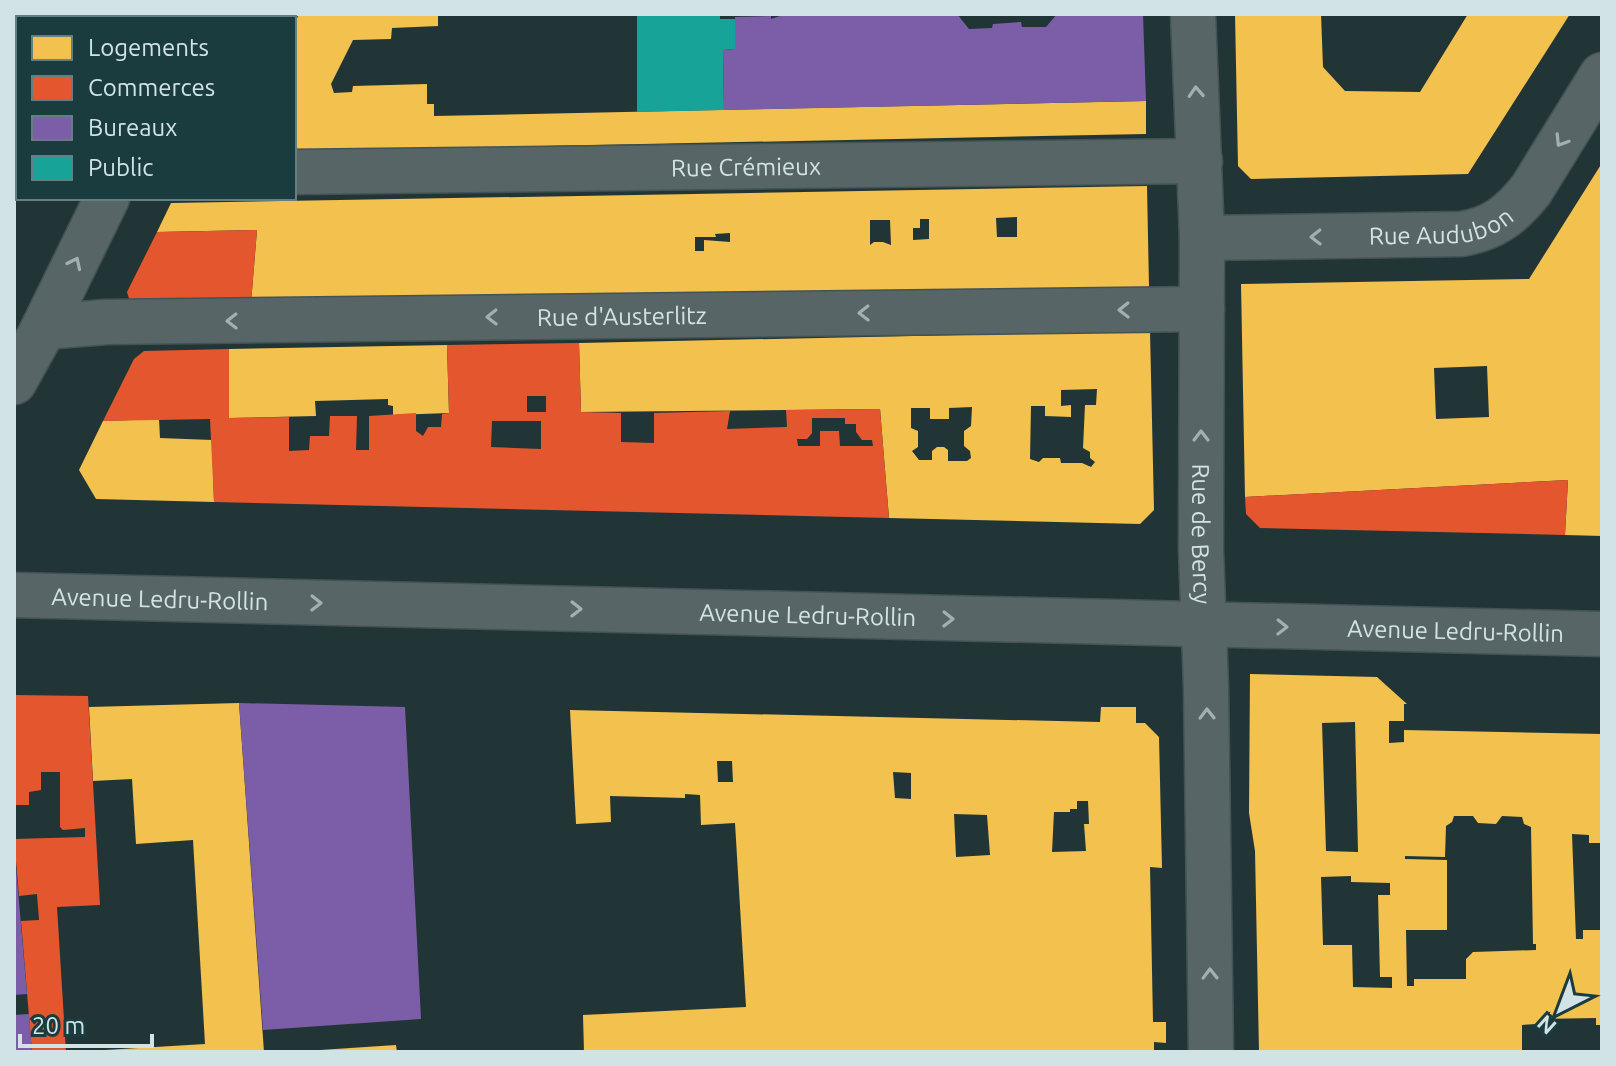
<svg xmlns="http://www.w3.org/2000/svg" width="1616" height="1066" font-family="Ubuntu,sans-serif">
<style>
.homes{fill:#f2c14e;fill-rule:evenodd}
.shops{fill:#e4572e;fill-rule:evenodd}
.offices{fill:#7b5ea7}
.public{fill:#17a398}
.lines{fill:none;stroke-linecap:round;stroke-linejoin:round}
.street-casing{stroke:#435354;stroke-width:47}
.secondary-casing{stroke:#435354;stroke-width:47}
.street{stroke:#586566;stroke-width:44}
.secondary{stroke:#586566;stroke-width:44}
.oneway{stroke:#a1b1b2}
.labels{text-anchor:middle;dominant-baseline:central;stroke-width:8;stroke-linejoin:round;paint-order:stroke}
.street-label{font-size:24px;fill:#d1e3e5;stroke:#1a3c3e}
</style>
<rect width="100%" height="100%" fill="#223536"/>
<!-- homes -->
<g class="homes">
<polygon points="14,14 79,14 77,18 18,18 18,141 14,149"/>
<polygon points="299,14 438,14 438,26 392,28 391,39 353,40 331,84 334,93 352,92 353,86 427,84 427,104 434,104 434,116 1146,101 1146,134 294,151 294,25"/>
<polygon points="1235,14 1321,14 1323,67 1345,91 1420,92 1468,14 1570,14 1468,174 1251,179 1238,166"/>
<path d="M1602 163V536L1565 535 1568 480 1245 497 1241 284 1529 279ZM1487 366 1489 417 1436 419 1434 368Z"/>
<path d="M1147 186 1149 287 251 303 257 230 157 232 171 203ZM1017 217V237H997L996 218ZM920 219H929V239L913 240V228H920ZM870 220H890L891 245 883 242H874L870 245ZM730 233V242L704 240V251H695V237H716L715 234Z"/>
<path d="M1150 331 1154 510 1140 524 889 518 880 409 581 412 579 343ZM1097 389 1096 405H1085L1083 448 1090 452V458L1095 462 1091 467 1082 463H1061L1060 458H1043L1039 462 1030 459 1031 406H1045V416L1071 417V405L1061 406V390ZM972 407 971 426 964 431V446L970 451 971 458 967 461H948V450L944 447H937L932 451V460H919L912 451 918 447V431L911 428V408H930V419H949V408Z"/>
<polygon points="447,345 449,413 393,415 393,406 388,405 388,399 315,401 316,416 229,418 229,349"/>
<polygon points="159,419 160,438 212,440 214,502 96,499 79,470 103,421"/>
<path d="M1250 674 1377 677 1407 704H1404V721H1389V743L1404 742V730L1602 734V843H1589V835L1572 834 1576 939H1583V930H1602V1025H1596V1018L1540 1019 1536 1024 1522 1025V1052H1259L1255 851 1249 813ZM1355 722 1358 852 1326 851 1322 723ZM1454 816H1473L1478 823 1496 824 1502 816 1522 817 1524 824 1531 827 1533 944H1536V950L1473 952 1466 959V979H1414V986H1407L1406 930H1447V860L1405 859V856L1445 857 1446 826 1452 822ZM1351 876V882L1390 883V895H1378L1380 977H1392V988L1353 987 1352 945H1323L1321 877Z"/>
<polygon points="239,703 264,1052 105,1052 105,1050 205,1044 193,840 136,844 132,779 93,781 89,707"/>
<path d="M1101 707H1136V723H1145L1159 737 1162 868 1150 867 1153 1022H1166V1043L1154 1042V1052H584L583 1015 746 1007 735 823 701 825 700 795 685 794V798L610 796 611 822 576 824 570 710 1100 722ZM717 761H732L733 782H718ZM893 772 911 773V799L895 798ZM1077 801H1088L1089 824H1084L1086 851 1052 852 1054 812H1070V809H1077ZM954 814 987 815 990 855 956 857Z"/>
<polygon points="396,1045 397,1052 320,1052 320,1050"/>
</g>
<!-- shops -->
<g class="shops">
<polygon points="257,230 251,303 131,305 127,292 157,232"/>
<path d="M579 343 581 412 621 413V442L654 443V413L730 411 727 429 787 427 786 410 880 409 889 518 214 502 210 419 103 421 134 359 144 351 229 349V418L289 417V451L309 450 310 436H329L330 416H357L356 450H369V416L416 413V431L423 436 428 427H441L442 414 449 413 447 345ZM527 396H546V412H527ZM812 418H845V424H856V432L862 440H872L873 446H840L839 431H820V446H798L797 439H807L812 433ZM492 421H541V449L491 447Z"/>
<polygon points="1568,480 1565,535 1260,528 1246,514 1245,497"/>
<polygon points="14,695 88,696 100,905 57,907 66,1052 32,1052 21,921 39,920 37,894 19,896 14,839 85,837 85,828 63,830 60,827 60,772 41,772 41,790 29,792 29,805 14,805"/>
</g>
<!-- offices -->
<g class="offices">
<polygon points="957,14 969,29 992,28 993,24 1021,22 1022,27 1046,27 1057,14 1143,14 1146,101 724,110 723,50 735,49 735,17 771,16 771,19 783,15"/>
<polygon points="239,703 405,707 421,1019 263,1030"/>
<polygon points="14,867 16,867 27,994 14,995"/>
<polygon points="29,1014 32,1052 14,1052 14,1015"/>
</g>
<!-- public -->
<polygon class="public" points="637,14 710,14 720,16 720,19 735,19 735,49 723,50 724,110 637,112"/>
<g class="lines">
<defs>
<g id="street">
<path id="s1" d="M1193 14 1202 238 1201 550 1206 687 1211 1052"/>
<path id="s2" d="M294 172 1200 161"/>
<path id="s3" d="M1202 238 1461 234C1493 229 1511 215 1531 190L1602 75"/>
<path id="s4" d="M44 327 106 322 1202 309"/>
</g>
<g id="secondary">
<polyline points="194,18 196,14"/>
<polyline points="14,382 39,337 107,198"/>
<path id="s5" d="M14 595 1602 634"/>
</g>
</defs>
<!-- street casing -->
<use href="#street" class="street-casing"/>
<!-- secondary casing -->
<use href="#secondary" class="secondary-casing"/>
<!-- street -->
<use href="#street" class="street"/>
<!-- secondary -->
<use href="#secondary" class="secondary"/>
</g>
<!-- one-way arrows -->
<defs><path id="oneway-chevron" d="M-2-3.5L2.5 0L-2 3.5" fill="none" stroke-width="1.6" stroke-linecap="round" stroke-linejoin="round" transform="scale(2)"/></defs>
<g class="oneway">
<use href="#oneway-chevron" transform="translate(1196 92) rotate(-93)"/>
<use href="#oneway-chevron" transform="translate(1561 141) rotate(122)"/>
<use href="#oneway-chevron" transform="translate(1316 237) rotate(179)"/>
<use href="#oneway-chevron" transform="translate(75 263) rotate(-64)"/>
<use href="#oneway-chevron" transform="translate(1124 310) rotate(179)"/>
<use href="#oneway-chevron" transform="translate(864 313) rotate(179)"/>
<use href="#oneway-chevron" transform="translate(492 317) rotate(179)"/>
<use href="#oneway-chevron" transform="translate(232 321) rotate(179)"/>
<use href="#oneway-chevron" transform="translate(1201 436) rotate(-90)"/>
<use href="#oneway-chevron" transform="translate(316 603) rotate(1)"/>
<use href="#oneway-chevron" transform="translate(576 609) rotate(1)"/>
<use href="#oneway-chevron" transform="translate(948 619) rotate(1)"/>
<use href="#oneway-chevron" transform="translate(1282 627) rotate(1)"/>
<use href="#oneway-chevron" transform="translate(1207 714) rotate(-91)"/>
<use href="#oneway-chevron" transform="translate(1210 974) rotate(-91)"/>
</g>
<g class="labels">
<!-- street labels -->
<g class="street-label">
<text stroke="none"><textPath href="#s2" startOffset="452">Rue Crémieux</textPath></text>
<text stroke="none"><textPath href="#s3" startOffset="240">Rue Audubon</textPath></text>
<text stroke="none"><textPath href="#s4" startOffset="578">Rue d'Austerlitz</textPath></text>
<text stroke="none"><textPath href="#s1" startOffset="520">Rue de Bercy</textPath></text>
<text stroke="none"><textPath href="#s5" startOffset="146">Avenue Ledru-Rollin</textPath></text>
<text stroke="none"><textPath href="#s5" startOffset="794">Avenue Ledru-Rollin</textPath></text>
<text stroke="none"><textPath href="#s5" startOffset="1442">Avenue Ledru-Rollin</textPath></text>
</g>
</g>
<!-- border -->
<rect width="1616" height="1066" fill="none" stroke="#d1e3e5" stroke-width="32"/>
<!-- legend -->
<rect x="16" y="16" width="280" height="184" fill="#1a3c3e" stroke="#637f81" stroke-width="2"/>
<rect x="32" y="36" width="40" height="24" fill="#f2c14e" stroke="#637f81" stroke-width="2"/>
<text x="88" y="56" font-size="24" fill="#d1e3e5">Logements</text>
<rect x="32" y="76" width="40" height="24" fill="#e4572e" stroke="#637f81" stroke-width="2"/>
<text x="88" y="96" font-size="24" fill="#d1e3e5">Commerces</text>
<rect x="32" y="116" width="40" height="24" fill="#7b5ea7" stroke="#637f81" stroke-width="2"/>
<text x="88" y="136" font-size="24" fill="#d1e3e5">Bureaux</text>
<rect x="32" y="156" width="40" height="24" fill="#17a398" stroke="#637f81" stroke-width="2"/>
<text x="88" y="176" font-size="24" fill="#d1e3e5">Public</text>
<!-- north arrow -->
<g transform="translate(1560 1010) rotate(222)" stroke="#1a3c3e" stroke-width="6" paint-order="stroke">
<path d="M0-6L14 30L0 20L-14 30Z" fill="#d1e3e5"/>
<text y="-12" font-size="22" font-weight="bold" text-anchor="middle" fill="#d1e3e5">N</text>
</g>
<!-- scale -->
<path d="M20 1034v12h132v-12" fill="none" stroke="#d1e3e5" stroke-width="4"/>
<text x="32" y="1034" font-size="24" fill="#d1e3e5" stroke="#1a3c3e" stroke-width="6" paint-order="stroke">20 m</text>
</svg>
